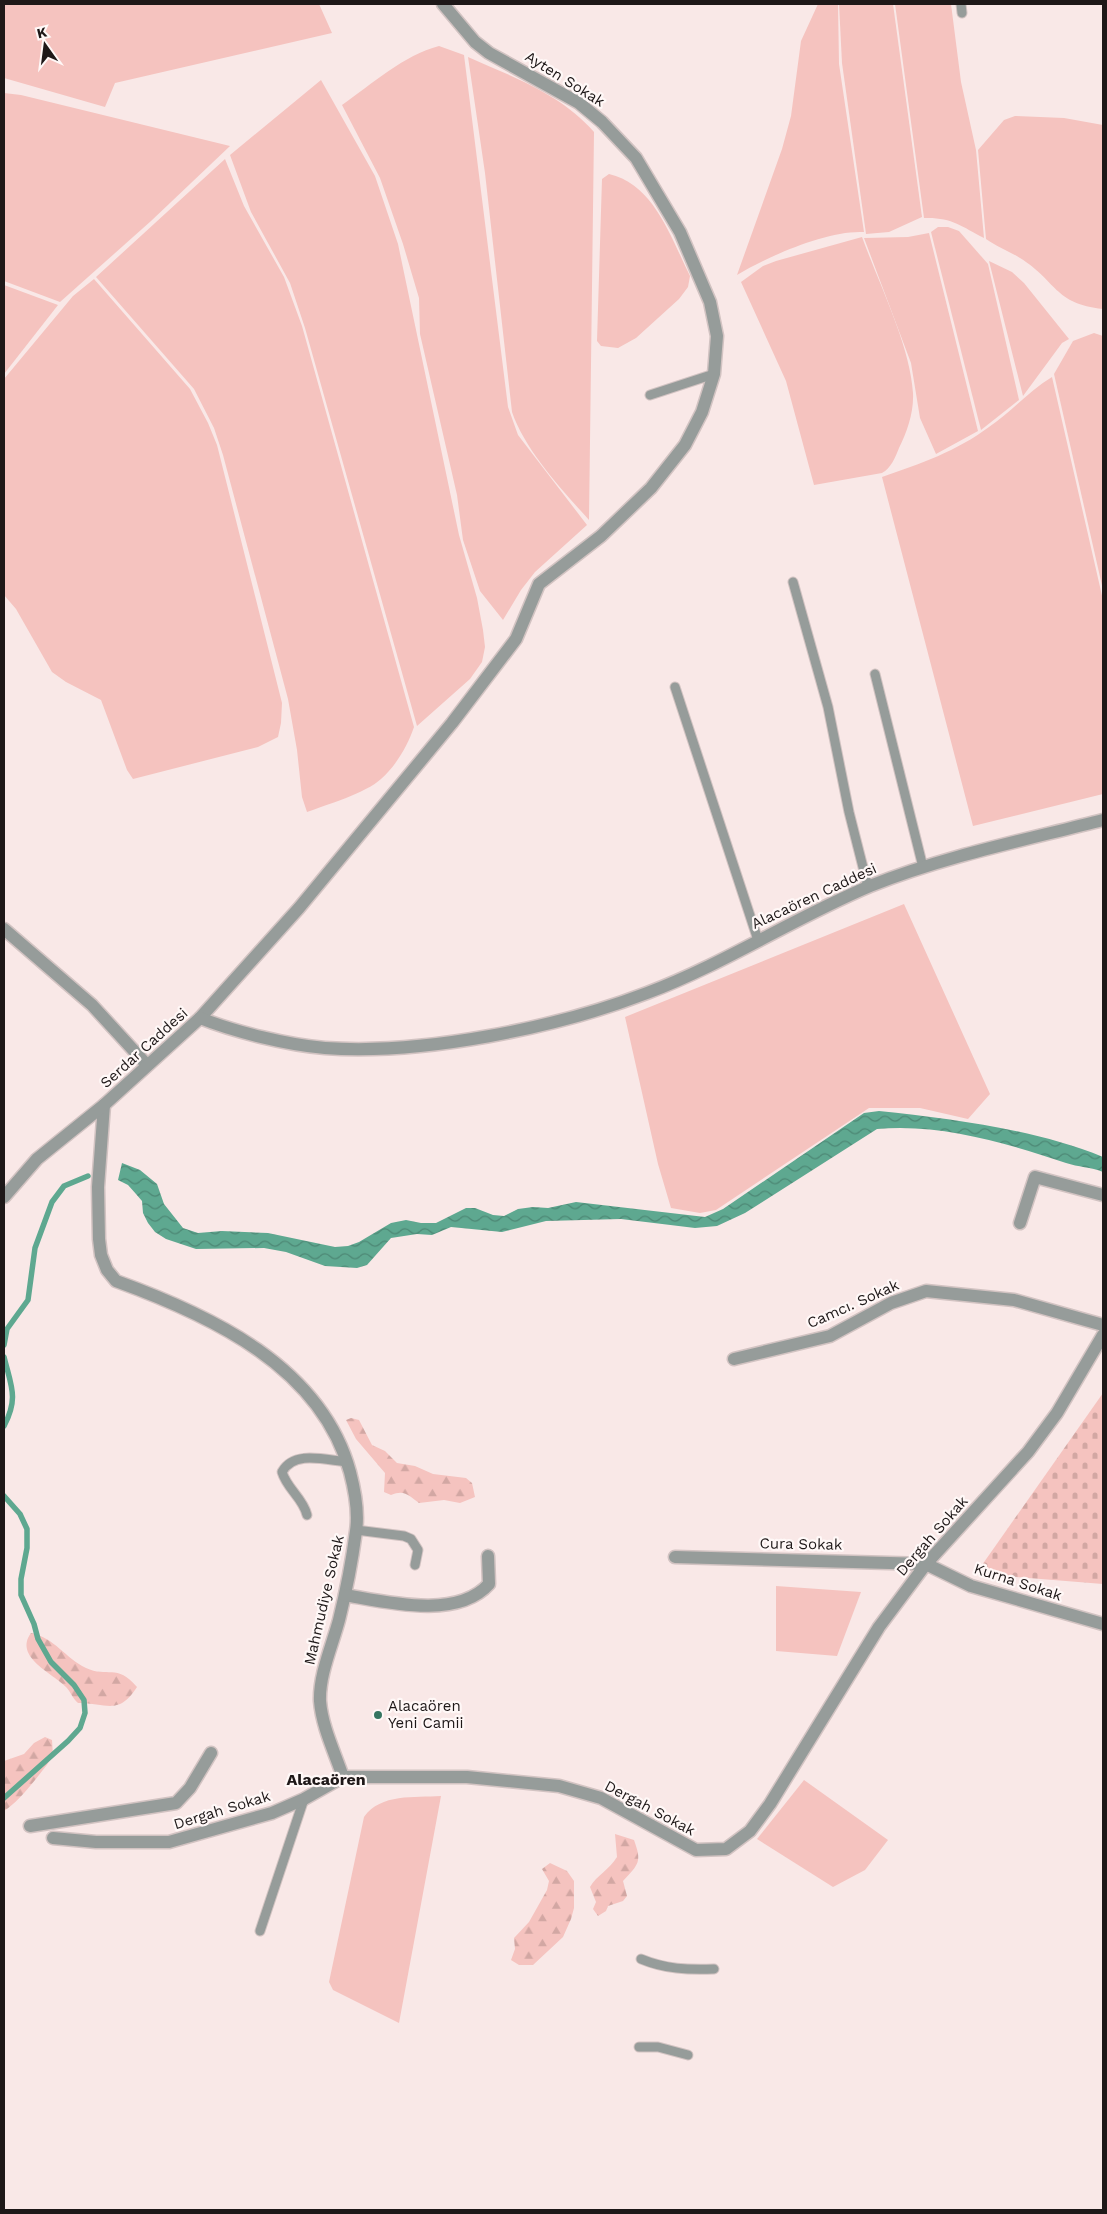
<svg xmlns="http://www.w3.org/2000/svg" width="1107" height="2214" font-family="'Work Sans',sans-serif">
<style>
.grass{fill:#f5c3bf}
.forest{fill:url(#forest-firs)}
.cemetery{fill:url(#cemetery-stones)}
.water{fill:url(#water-waves)}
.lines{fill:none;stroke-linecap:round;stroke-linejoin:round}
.stream{stroke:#5ea890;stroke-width:5.5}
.service-casing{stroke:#d2c3c2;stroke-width:11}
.minor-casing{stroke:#d2c3c2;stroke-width:15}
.tertiary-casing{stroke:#d2c3c2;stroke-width:15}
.service{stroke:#969c9a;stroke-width:9}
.minor{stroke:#969c9a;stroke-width:12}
.tertiary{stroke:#969c9a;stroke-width:12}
.poi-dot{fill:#367561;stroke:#fff8f7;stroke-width:2}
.labels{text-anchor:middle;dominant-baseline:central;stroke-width:4.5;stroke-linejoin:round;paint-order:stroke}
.street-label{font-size:15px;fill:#1e1818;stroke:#fff8f7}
.poi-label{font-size:15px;fill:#1e1818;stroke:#fff8f7;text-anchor:start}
.neighbourhood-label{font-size:16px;font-weight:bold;fill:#1e1818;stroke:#fff8f7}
</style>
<defs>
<pattern id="forest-firs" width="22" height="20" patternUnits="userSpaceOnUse" patternTransform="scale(1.25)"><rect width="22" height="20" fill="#f5c3bf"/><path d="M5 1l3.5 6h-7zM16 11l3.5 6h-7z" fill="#d2a7a3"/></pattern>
<pattern id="cemetery-stones" width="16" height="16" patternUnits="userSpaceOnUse" patternTransform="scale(1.25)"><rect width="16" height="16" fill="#f5c3bf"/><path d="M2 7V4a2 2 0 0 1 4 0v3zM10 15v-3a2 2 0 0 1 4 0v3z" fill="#d2a7a3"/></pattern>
<pattern id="water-waves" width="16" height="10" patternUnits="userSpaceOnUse" patternTransform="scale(1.25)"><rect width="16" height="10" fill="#5ea890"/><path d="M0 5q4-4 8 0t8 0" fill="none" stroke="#4d8875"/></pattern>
</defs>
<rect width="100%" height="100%" fill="#f9e8e7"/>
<!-- grass -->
<g class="grass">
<polygon points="4,4 319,4 332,33 115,83 105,107 4,78"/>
<path d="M818 4H838L839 64 864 232C827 230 769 256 737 275L782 149 791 116 801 41Z"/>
<polygon points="839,4 893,4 922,217 889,232 866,234 842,63"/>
<path d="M895 4H951L961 82 976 150 984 238C961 226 951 217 924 218Z"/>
<path d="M439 46 464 55 508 407 518 435 587 525 535 572 521 590 503 620 480 591 463 540 457 495 420 334 419 298 403 244 380 178 342 105C372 84 404 55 439 46Z"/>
<path d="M468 57C513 77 561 94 594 132L589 520C562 490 525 450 512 412L485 173Z"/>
<polygon points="321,80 375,176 398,244 459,535 477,598 483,630 485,647 482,662 470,679 417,726 305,328 290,283 251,212 230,155"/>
<polygon points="4,93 21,95 230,146 151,221 60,302 4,281"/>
<path d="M1015 116 1064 118 1103 125V309C1054 304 1056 280 1020 258 1009 251 997 247 986 239L978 150 1004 120Z"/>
<path d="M225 159 244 206 284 277 302 326 414 727C408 745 396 766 381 779 366 793 326 805 307 812L302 797 297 750 288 699 223 455 214 428 194 389 96 277Z"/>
<path d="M609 174C654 184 671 238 690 276L688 287 679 299 636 338 618 348 601 346 597 341 602 179Z"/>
<polygon points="938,227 948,227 959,231 988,264 1019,400 981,430 931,232"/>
<polygon points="929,233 978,431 936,454 920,418 911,363 864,238 908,237"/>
<path d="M862 237C879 284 910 345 913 393 914 412 907 432 899 448 895 458 891 468 882 473L814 485 786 381 741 282 763 266 776 261Z"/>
<polygon points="989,261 1012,272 1024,283 1069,339 1062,343 1023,396"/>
<polygon points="94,279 190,389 208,423 217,445 282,703 281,723 278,737 258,747 133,779 127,770 101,700 66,682 52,672 16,609 4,595 4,379 73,296"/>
<polygon points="4,285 58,305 4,374"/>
<polygon points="1094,333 1103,336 1103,590 1054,374 1073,341"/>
<path d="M1052 377 1103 600V794L973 826 882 477C920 464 957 451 989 427 1011 412 1029 391 1052 377Z"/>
<polygon points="904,904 990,1094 968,1119 920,1108 869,1108 716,1210 700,1213 671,1208 658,1164 625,1017"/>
<polygon points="776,1586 861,1592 837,1656 776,1651"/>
<polygon points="804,1780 888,1840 865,1870 833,1887 757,1839"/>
<path d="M441 1796 399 2023 333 1990 329 1982 364 1817C381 1793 414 1798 441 1796Z"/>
</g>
<!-- forest -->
<g class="forest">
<path d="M351 1418 359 1420 372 1445 385 1451 397 1463 415 1466 433 1474 466 1478 472 1483 475 1497 460 1503 444 1500 419 1503C409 1496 405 1489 391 1495L384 1492 385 1473 356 1439 346 1420Z"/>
<path d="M31 1633C55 1638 65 1658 86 1668 107 1678 117 1663 137 1687 118 1716 108 1703 78 1703 72 1698 71 1692 66 1687 54 1674 13 1657 31 1633Z"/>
<path d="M45 1737 52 1740 53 1756C42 1772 19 1802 4 1811V1761L24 1754 34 1743Z"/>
<path d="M615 1834 634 1840C642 1862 639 1864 623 1881L627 1896 623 1901 608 1906 606 1911 598 1916 593 1909 596 1902 590 1887C597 1875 609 1870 617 1857Z"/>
<polygon points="550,1863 567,1871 574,1881 574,1908 571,1919 563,1937 533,1965 519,1965 511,1960 515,1949 514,1938 529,1922 547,1890 549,1881 542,1869"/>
</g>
<!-- cemetery -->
<polygon class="cemetery" points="1103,1393 1103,1584 992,1575 982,1565"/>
<!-- water -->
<path class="water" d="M879 1111C953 1119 1034 1129 1103 1157V1172C1091 1167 1078 1167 1066 1163 1006 1143 940 1123 877 1129L745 1213 717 1226 695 1228 621 1219 546 1221 502 1232 451 1227 432 1235 417 1234 391 1238 367 1265 357 1268 325 1266 286 1252 264 1248 196 1249 166 1239 155 1232 148 1223 143 1213 142 1201 136 1194 128 1185 118 1180 122 1163 140 1170 157 1184 164 1204 183 1228 198 1233 222 1231 268 1233 335 1247 348 1246 359 1242 391 1223 406 1220 421 1223H436L466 1208H475L493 1215 504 1216 518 1209 533 1207 548 1208 576 1202 705 1217 723 1209 864 1113Z"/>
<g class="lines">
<!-- stream -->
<g class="stream">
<polyline points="4,1345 7,1329 28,1300 35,1248 52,1202 64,1186 88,1176"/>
<path d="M4 1357C11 1386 19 1398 4 1426"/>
<polyline points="4,1496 20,1514 27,1529 27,1548 21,1579 21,1595 34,1624 38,1639 51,1662 74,1685 84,1700 85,1713 80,1728 68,1741 4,1798"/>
</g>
<defs>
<g id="service">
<polyline points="961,4 962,13"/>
<polyline points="650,395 714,374"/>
<polyline points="793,582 828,707 849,812 868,887"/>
<polyline points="875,674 923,867"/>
<polyline points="675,687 758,940"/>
<path d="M307 1515C303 1498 287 1489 282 1472 294 1450 325 1460 347 1462"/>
<polyline points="356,1530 404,1536 411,1539 418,1550 415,1565"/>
<polyline points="260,1931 304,1799"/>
<path d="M641 1959C665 1969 688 1970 714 1969"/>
<polyline points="639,2047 658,2047 688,2055"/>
</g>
<g id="minor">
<polyline points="4,929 92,1005 147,1065"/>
<polyline points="200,1018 299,908 452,723 516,639 539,584 601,536 651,488 685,445 702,412 714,374 717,336 710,302 680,232 636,158 602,122 579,103 489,53 475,42 443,4"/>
<path d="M104 1105 98 1187 99 1239 101 1255 107 1270 116 1281C210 1315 321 1366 350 1472 355 1491 359 1511 356 1531 352 1561 346 1592 339 1620 332 1646 319 1675 320 1701 322 1727 335 1753 343 1777"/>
<polyline points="1020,1223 1035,1177 1103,1195"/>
<polyline points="734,1359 830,1336 891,1303 926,1291 1014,1300 1103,1325"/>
<polyline points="675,1557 926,1564 971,1586 1103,1624"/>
<path d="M345 1595C386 1602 457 1620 489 1584L488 1556"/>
<polyline points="30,1826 176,1803 190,1788 211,1753"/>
<polyline points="53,1838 96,1842 169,1842 272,1813 304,1799 343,1777 467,1777 559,1786 601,1798 696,1850 726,1849 750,1831 770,1804 879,1627 926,1564 1028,1452 1057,1413 1103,1335"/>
</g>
<path id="tertiary" d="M4 1197 37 1159 104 1105 200 1018C235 1032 288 1045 325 1048 422 1055 556 1028 647 993 724 964 794 918 870 886 945 856 1025 840 1103 820"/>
</defs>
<!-- service casing -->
<use href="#service" class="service-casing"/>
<!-- minor casing -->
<use href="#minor" class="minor-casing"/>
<!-- tertiary casing -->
<use href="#tertiary" class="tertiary-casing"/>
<!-- service -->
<use href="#service" class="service"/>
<!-- minor -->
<use href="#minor" class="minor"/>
<!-- tertiary -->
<use href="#tertiary" class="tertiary"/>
</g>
<!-- markers -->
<circle class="poi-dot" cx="378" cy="1715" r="5"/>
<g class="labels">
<!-- street labels -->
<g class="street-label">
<text transform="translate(565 79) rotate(32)">Ayten Sokak</text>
<text transform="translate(814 896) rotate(-25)">Alacaören Caddesi</text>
<text transform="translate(144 1048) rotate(-42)">Serdar Caddesi</text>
<text transform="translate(853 1304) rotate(-24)">Camcı. Sokak</text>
<text transform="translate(932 1536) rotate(-49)">Dergah Sokak</text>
<text transform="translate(801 1544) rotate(1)">Cura Sokak</text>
<text transform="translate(1018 1582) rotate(18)">Kurna Sokak</text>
<text transform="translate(324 1600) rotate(-77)">Mahmudiye Sokak</text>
<text transform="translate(650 1808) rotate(28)">Dergah Sokak</text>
<text transform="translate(222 1810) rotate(-17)">Dergah Sokak</text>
</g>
<!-- poi labels -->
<g class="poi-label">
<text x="388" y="1706">Alacaören<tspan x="388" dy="17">Yeni Camii</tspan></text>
</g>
<!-- neighbourhood labels -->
<g class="neighbourhood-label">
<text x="326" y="1779">Alacaören</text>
</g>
</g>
<!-- border -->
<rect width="1107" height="2214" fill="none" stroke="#1e1818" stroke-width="10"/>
<!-- north arrow -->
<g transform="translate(45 45) rotate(346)" stroke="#fff8f7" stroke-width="4" paint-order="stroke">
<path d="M0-4L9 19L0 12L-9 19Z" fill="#1e1818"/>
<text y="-8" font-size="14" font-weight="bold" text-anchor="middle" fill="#1e1818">K</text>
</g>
</svg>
